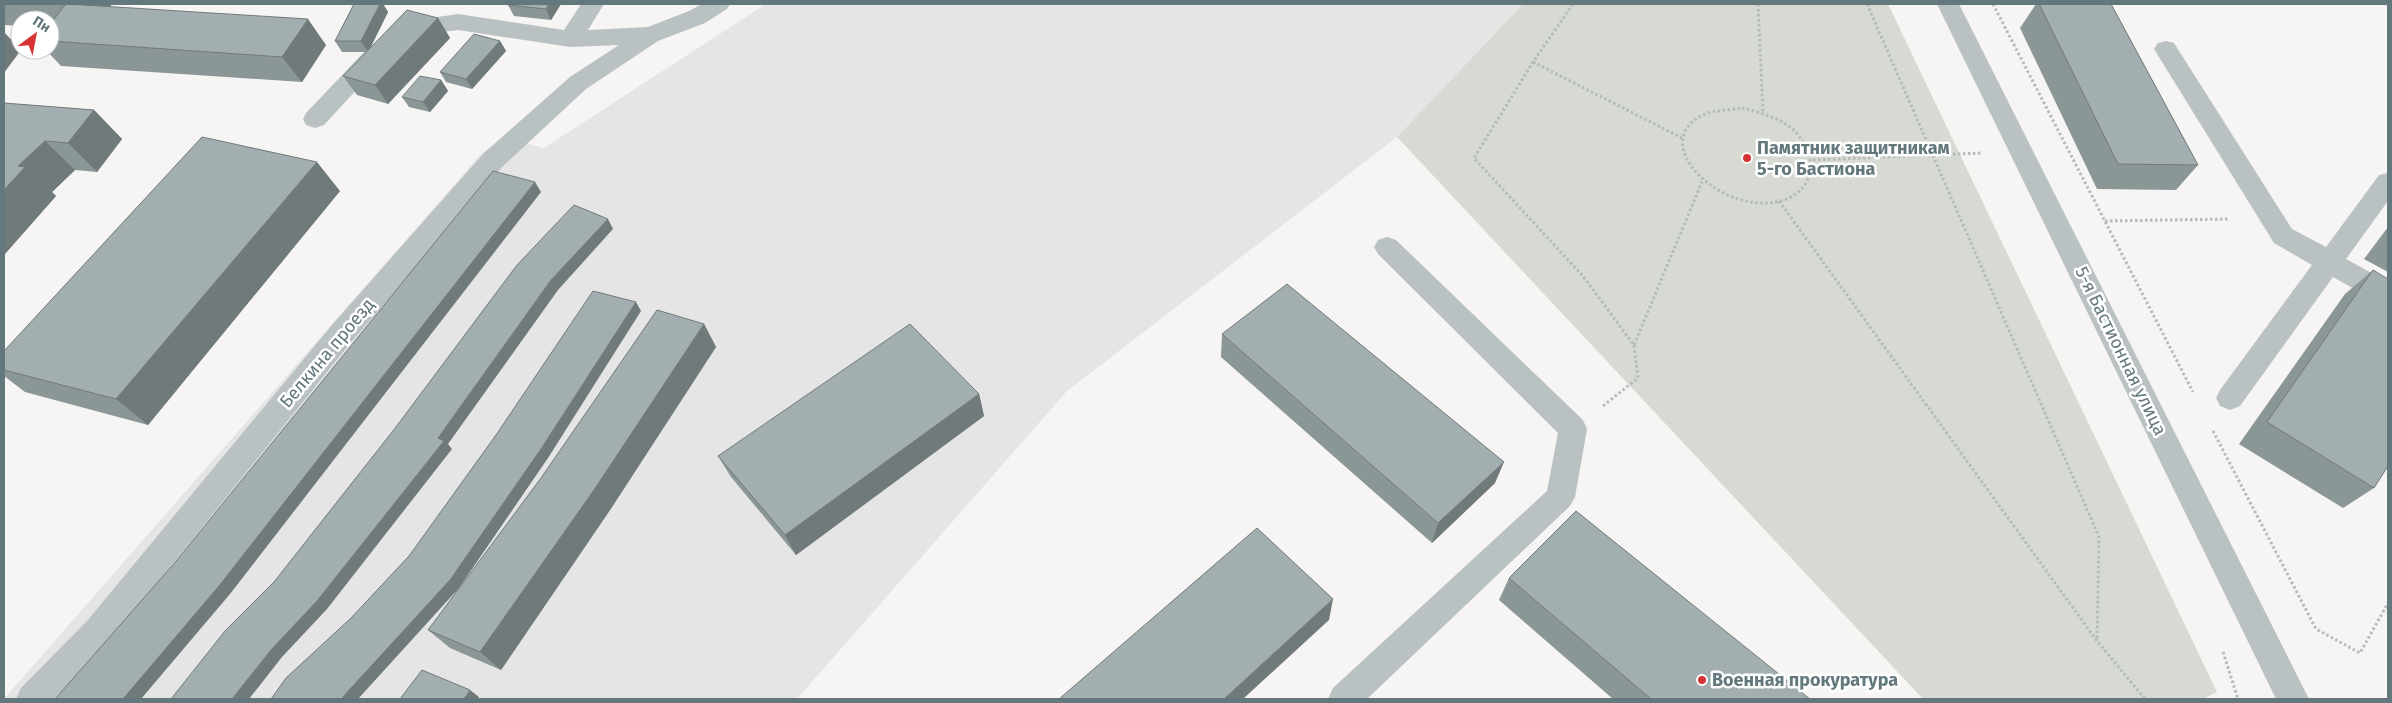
<svg xmlns="http://www.w3.org/2000/svg" width="2392" height="703" font-family="'Fira Sans',sans-serif">
<style>
.built{fill:#e4e5e4}
.green{fill:#d7dad2}
.lines{fill:none;stroke-linecap:round;stroke-linejoin:round}
.path{stroke:#b5babb;stroke-width:3;stroke-dasharray:2.5 2.5;stroke-linecap:butt}
.minor{fill:#bac1c2;fill-rule:evenodd}
.wall{fill:#8b9697}
.shaded-wall{fill:#717a7b}
.building{fill:#a2aeb0;stroke:#717a7b}
.poi-dot{fill:#d63337;stroke:#fff;stroke-width:2}
.labels{text-anchor:middle;dominant-baseline:central;stroke-width:5;stroke-linejoin:round;paint-order:stroke}
.poi-label{font-size:18px;font-weight:bold;fill:#63787c;stroke:#fff;text-anchor:start}
.street-label{font-size:18px;fill:#63787c;stroke:#fff}
</style>
<rect width="100%" height="100%" fill="#f6f5f3"/>
<!-- built -->
<polygon class="built" points="766,4 1523,4 1397,137 1067,391 797,699 4,699 480,155 504,137 544,148"/>
<!-- green -->
<polygon class="green" points="1523,4 1888,4 2217,692 2203,699 1923,699 1397,137"/>
<g class="lines">
<!-- path -->
<g class="path">
<polyline points="1573,4 1533,62 1474,158 1582,275 1634,345 1638,378 1603,406"/>
<polyline points="1758,4 1763,113"/>
<polyline points="1867,4 2099,537 2097,641"/>
<polyline points="1993,4 2193,392"/>
<polyline points="1533,62 1682,138"/>
<path d="M1742 108C1759 112 1777 117 1791 128 1817 149 1819 188 1784 200 1723 220 1640 139 1708 113 1718 110 1731 110 1742 108Z"/>
<polyline points="1813,160 1982,153"/>
<polyline points="1779,201 2097,641 2145,699"/>
<polyline points="2105,221 2230,219"/>
<polyline points="1634,345 1702,182"/>
<polyline points="2213,431 2316,629 2360,653 2388,603"/>
<polyline points="2223,652 2238,699"/>
</g>
<!-- minor -->
<g class="minor">
<polygon points="581,4 604,4 588,30 648,27 689,11 702,4 730,4 727,9 705,23 658,41 586,89 502,167 352,341 109,643 54,699 16,699 21,688 87,621 332,325 484,153 570,77 619,45 570,47 458,30 405,37 397,35 393,29 397,23 458,14 564,30"/>
<polygon points="1937,4 1959,4 2309,699 2276,699"/>
<polygon points="2166,41 2174,43 2292,229 2326,247 2379,175 2388,173 2388,201 2346,259 2388,282 2388,306 2379,303 2333,277 2240,406 2230,410 2220,406 2216,398 2220,390 2312,265 2274,243 2154,49 2158,43"/>
<polygon points="373,49 381,51 385,57 381,63 324,125 315,128 306,125 303,119 306,113 365,51"/>
<polygon points="1387,237 1396,240 1583,420 1587,429 1575,497 1570,506 1367,699 1328,699 1333,688 1547,491 1558,433 1378,254 1374,247 1378,240"/>
</g>
</g>
<!-- wall -->
<g class="wall">
<polygon points="4,4 112,4 110,7 326,45 302,82 61,66 46,50 50,50 50,20 20,20 20,26 4,25"/>
<polygon points="354,4 383,4 388,12 370,49 438,18 450,38 388,104 357,95 343,76 367,52 342,52 335,41"/>
<polygon points="509,4 561,4 551,20 514,16 508,5"/>
<polygon points="2036,4 2111,4 2198,165 2176,190 2097,189 2020,28"/>
<polygon points="500,41 506,51 472,89 446,82 440,72"/>
<polygon points="441,80 448,91 430,112 409,107 402,97"/>
<polygon points="4,103 94,110 122,139 97,172 75,170 52,192 56,196 4,255"/>
<polygon points="340,191 148,425 25,392 4,376 4,351"/>
<polygon points="2388,227 2388,272 2364,259"/>
<polygon points="2373,270 2374,488 2343,508 2239,444 2345,294"/>
<polygon points="704,324 716,347 610,510 501,670 450,648 428,630"/>
<polygon points="1222,334 1495,483 1432,543 1221,357"/>
<polygon points="979,394 984,416 796,555 731,477 718,456"/>
<polygon points="1509,578 1810,699 1613,699 1499,600"/>
</g>
<!-- shaded-wall -->
<g class="shaded-wall">
<polygon points="68,4 112,4 91,30"/>
<polygon points="380,4 383,4 388,12 368,52 361,41"/>
<polygon points="549,4 561,4 551,20 546,9"/>
<polygon points="438,18 450,38 388,104 375,85"/>
<polygon points="308,19 326,45 302,82 282,57"/>
<polygon points="4,32 20,49 20,50 21,50 4,73"/>
<polygon points="500,41 506,51 472,89 466,79"/>
<polygon points="441,80 448,91 430,112 423,102"/>
<polygon points="94,110 122,139 97,172 68,143"/>
<polygon points="45,141 75,170 52,192 56,196 4,255 4,190 18,166"/>
<polygon points="317,162 340,191 148,425 116,399"/>
<polygon points="535,182 541,192 230,594 141,699 123,699"/>
<polygon points="608,219 613,229 558,290 448,444 452,449 327,609 282,657 249,699 232,699 438,438 551,280"/>
<polygon points="636,302 641,311 548,458 459,588 358,699 341,699"/>
<polygon points="704,324 716,347 610,510 501,670 480,652"/>
<polygon points="979,394 984,416 796,555 785,535"/>
<polygon points="1504,462 1495,483 1432,543 1438,523"/>
<polygon points="1333,599 1329,620 1243,699 1224,699"/>
<polygon points="470,690 479,697 477,699 464,699"/>
</g>
<!-- building -->
<g class="building">
<polygon points="59,4 68,4 308,19 282,57 50,41 50,24 66,4"/>
<polygon points="354,4 380,4 361,41 335,41"/>
<polygon points="509,4 549,4 546,9 508,5"/>
<polygon points="2039,4 2111,4 2198,165 2118,164"/>
<polygon points="407,10 438,18 375,85 343,76"/>
<polygon points="474,34 500,41 466,79 440,72"/>
<polygon points="420,76 441,80 423,102 402,97"/>
<polygon points="4,103 94,110 68,143 45,141 18,166 25,167 4,190"/>
<polygon points="202,137 317,162 116,399 4,370 4,351"/>
<polygon points="493,171 535,182 219,586 123,699 55,699 172,566"/>
<polygon points="574,205 608,219 551,280 438,438 444,441 317,601 271,650 232,699 171,699 225,631 274,582 396,427 517,265"/>
<polygon points="2373,270 2388,279 2388,466 2374,488 2267,422"/>
<polygon points="1287,284 1504,462 1438,523 1222,334"/>
<polygon points="593,291 636,302 541,449 450,580 341,699 271,699 286,678 351,618 409,556 496,435"/>
<polygon points="657,310 704,324 594,490 480,652 428,630 541,478"/>
<polygon points="910,324 979,394 785,535 718,456"/>
<polygon points="1576,511 1810,699 1651,699 1509,578"/>
<polygon points="1257,528 1333,599 1224,699 1059,699"/>
<polygon points="422,670 470,690 464,699 400,699"/>
</g>
<!-- markers -->
<g class="poi-dot">
<circle cx="1747" cy="158" r="5"/>
<circle cx="1702" cy="680" r="5"/>
</g>
<g class="labels">
<!-- poi labels -->
<g class="poi-label">
<text x="1757" y="148">Памятник защитникам<tspan x="1757" dy="21">5-го Бастиона</tspan></text>
<text x="1712" y="680">Военная прокуратура</text>
</g>
<!-- street labels -->
<g class="street-label">
<text transform="translate(2121 351) rotate(64)">5-я Бастионная улица</text>
<text transform="translate(327 353) rotate(-50)">Белкина проезд</text>
</g>
</g>
<!-- border -->
<rect width="2392" height="703" fill="none" stroke="#63787c" stroke-width="10"/>
<!-- north arrow -->
<g transform="translate(35 35) rotate(32)"><circle r="24" fill="#ffffff" stroke="#c1c9cb"/>
<path d="M0-4L9 19L0 12L-9 19Z" fill="#d63337"/>
<text y="-8" font-size="14" font-weight="bold" text-anchor="middle" fill="#63787c">Пн</text>
</g>
</svg>
